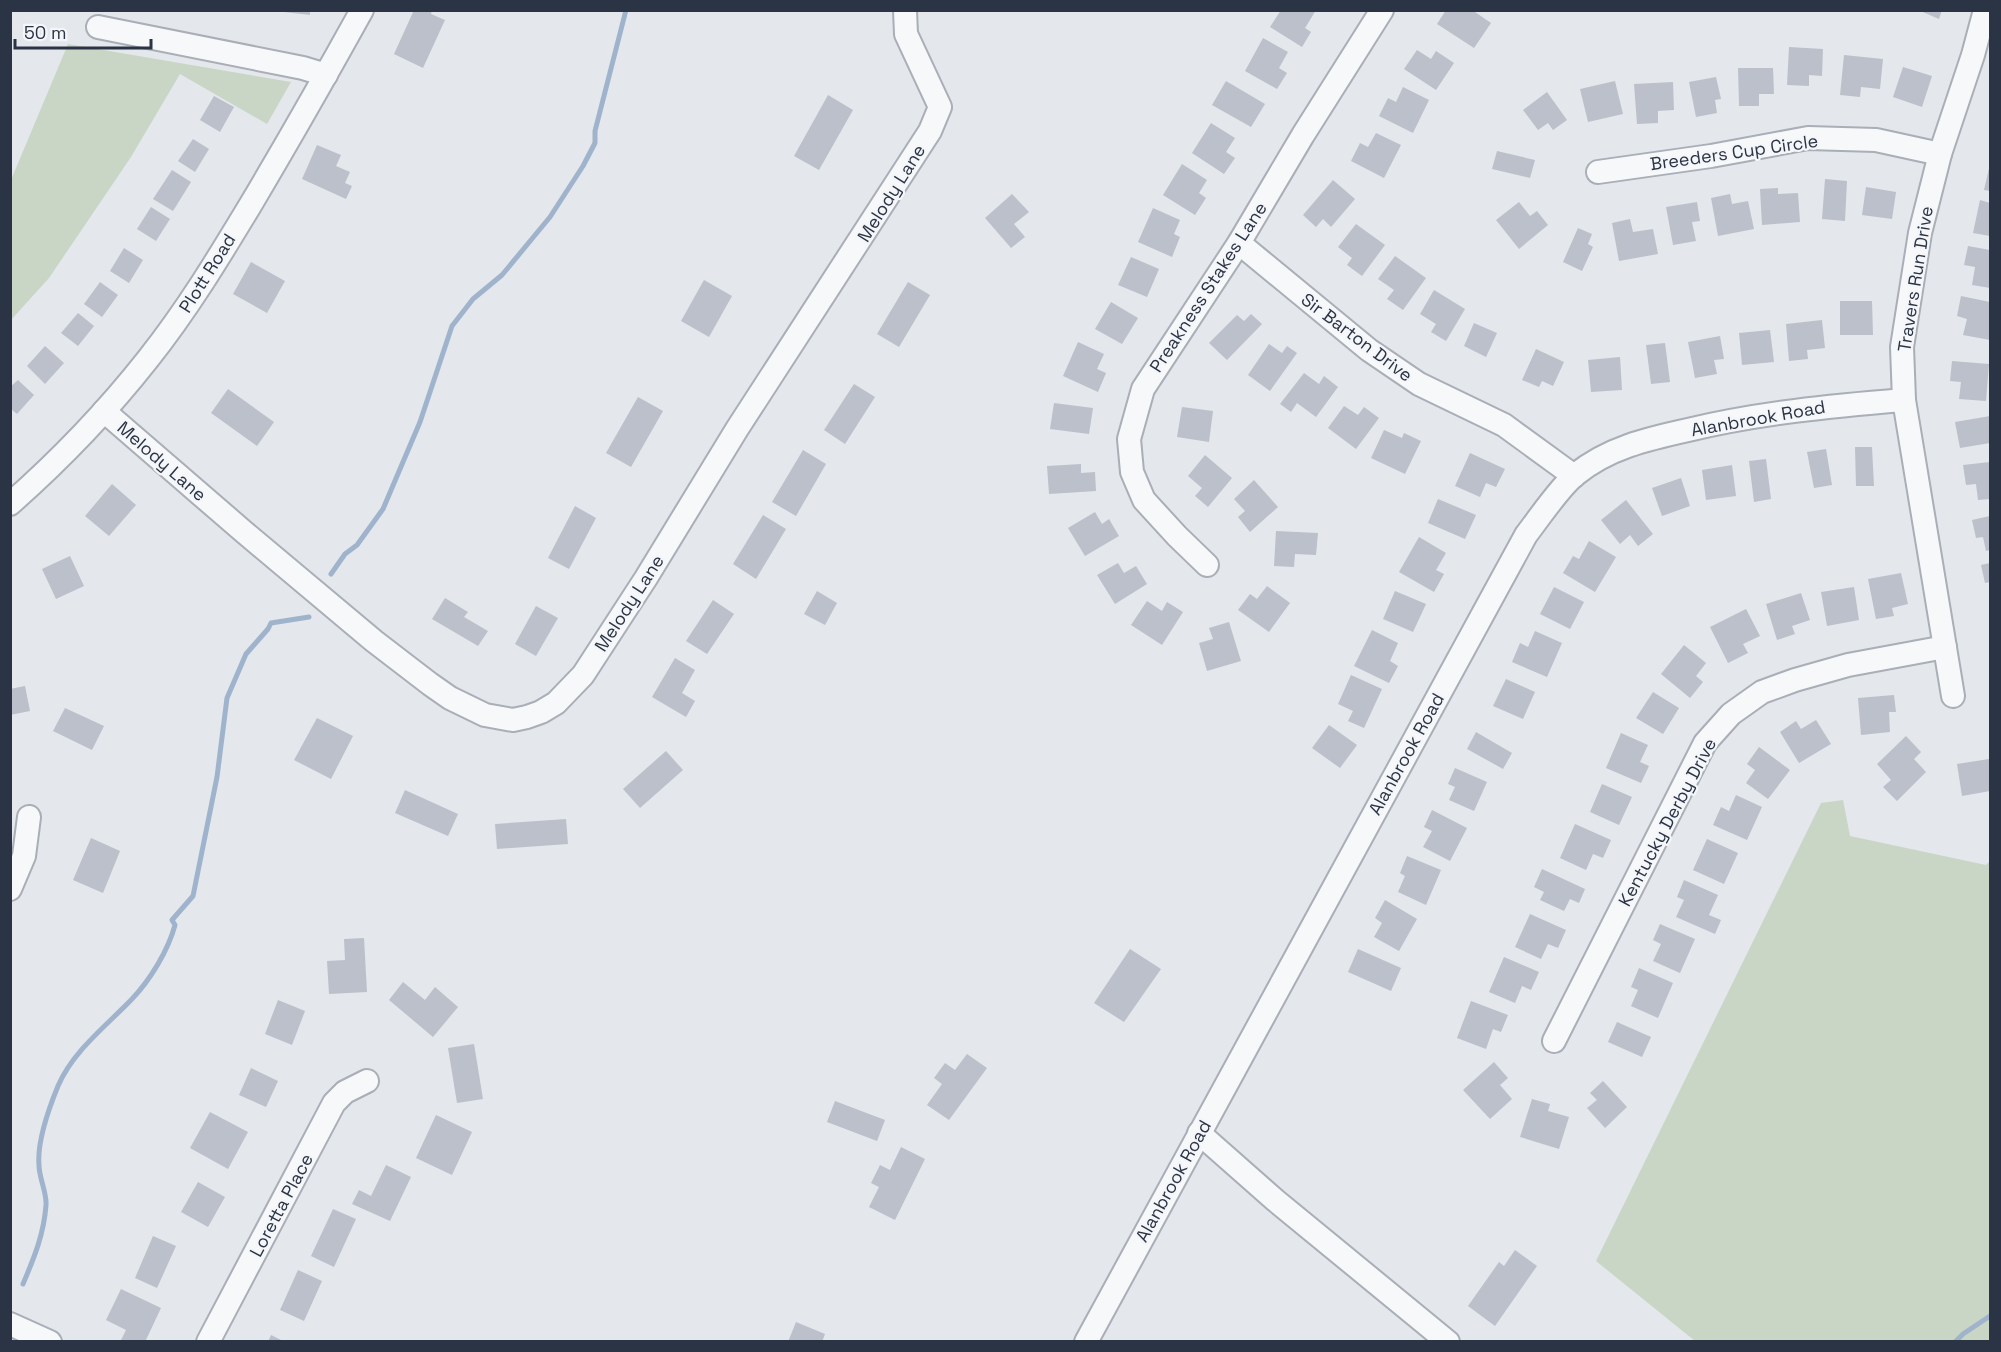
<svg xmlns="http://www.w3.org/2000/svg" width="2001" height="1352" font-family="'Space Grotesk',sans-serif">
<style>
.green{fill:#c9d6c5}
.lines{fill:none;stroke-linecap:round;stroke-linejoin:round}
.stream{stroke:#9fb4cc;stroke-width:5}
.building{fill:#bbc0ca}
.minor-casing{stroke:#a9aeb7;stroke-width:26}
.minor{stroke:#f7f8fa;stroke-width:22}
.labels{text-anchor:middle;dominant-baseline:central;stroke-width:4.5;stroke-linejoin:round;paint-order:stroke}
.street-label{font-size:18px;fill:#2b3445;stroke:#f4f6f9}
</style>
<rect width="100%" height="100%" fill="#e4e7ec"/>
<!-- green -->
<g class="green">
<polygon points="68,44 291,82 267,124 180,74 131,157 49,278 11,320 11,180"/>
<polygon points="1843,800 1850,836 1986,865 1990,861 1990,1341 1695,1341 1596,1261 1821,803"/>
</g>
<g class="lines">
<!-- stream -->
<g class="stream">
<polyline points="331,574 345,554 357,545 383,509 420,422 452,326 473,299 502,275 550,217 583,166 595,143 595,131 626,10"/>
<path d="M23 1284C34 1258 44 1234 46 1205 47 1193 39 1178 39 1165 37 1142 49 1108 58 1086 73 1051 106 1026 132 999 150 980 168 951 175 925L172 920 193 896 217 777 227 698 246 654 268 629 271 623 309 617"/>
<polyline points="1955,1342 1963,1334 1990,1316"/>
</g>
</g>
<!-- building -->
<g class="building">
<polygon points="284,10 310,10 310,15 284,12"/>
<polygon points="414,10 432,10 431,14 445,20 423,68 394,54"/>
<polygon points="1281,10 1316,10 1305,28 1311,32 1302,47 1270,27"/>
<polygon points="1446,10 1472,10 1491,23 1474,48 1437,24"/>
<polygon points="1918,10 1942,10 1939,19"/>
<polygon points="1263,38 1288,52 1279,68 1287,73 1277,89 1245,71"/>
<polygon points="1789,47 1823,49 1822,76 1809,75 1809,86 1787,85"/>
<polygon points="1417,50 1431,59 1436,51 1454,63 1436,90 1404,69"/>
<polygon points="1844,55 1883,59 1880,89 1861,87 1860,97 1840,95"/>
<polygon points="1903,67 1932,76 1922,107 1893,97"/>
<polygon points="1738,68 1773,68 1774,94 1759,94 1759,106 1739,106"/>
<polygon points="1716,77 1721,99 1715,100 1717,113 1696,117 1689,82"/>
<polygon points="1226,81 1265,104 1251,127 1212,105"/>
<polygon points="1615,81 1623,114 1588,122 1580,89"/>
<polygon points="1673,82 1674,110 1658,111 1658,123 1637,124 1634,84"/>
<polygon points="1403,87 1429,100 1413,133 1379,116 1388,98 1396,102"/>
<polygon points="1547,92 1567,120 1553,130 1548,123 1538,130 1523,110"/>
<polygon points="828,95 853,110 819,170 794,156"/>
<polygon points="214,96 234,107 220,132 200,120"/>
<polygon points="1211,123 1235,138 1226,152 1235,158 1224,174 1192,153"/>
<polygon points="1376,133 1401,145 1384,178 1351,161 1360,143 1368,147"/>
<polygon points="193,139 209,149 195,172 178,161"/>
<polygon points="317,145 341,155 336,166 350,172 345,183 352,186 346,199 302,179"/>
<polygon points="1497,151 1535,160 1530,178 1492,169"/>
<polygon points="1182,164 1207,180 1199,193 1206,198 1195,215 1163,195"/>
<polygon points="1990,164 1990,191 1984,190"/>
<polygon points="172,170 191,182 173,211 153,199"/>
<polygon points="1825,179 1847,181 1845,221 1822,219"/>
<polygon points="1333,180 1355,199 1331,227 1323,219 1316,227 1303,215"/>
<polygon points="1866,187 1896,192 1892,219 1862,215"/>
<polygon points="1778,188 1778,194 1798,193 1800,222 1762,225 1760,189"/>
<polygon points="1012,194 1029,212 1014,224 1025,237 1011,248 985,218"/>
<polygon points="1730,194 1732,204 1748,201 1754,229 1718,236 1711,198"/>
<polygon points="1980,200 1990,203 1990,236 1973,233"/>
<polygon points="1519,202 1530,216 1537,211 1548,225 1519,249 1496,220"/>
<polygon points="1697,202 1700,221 1692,222 1696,241 1673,245 1666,207"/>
<polygon points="151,207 170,219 156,241 137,229"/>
<polygon points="1153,208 1180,220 1174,234 1180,237 1172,257 1138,242"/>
<polygon points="1630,219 1633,232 1653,229 1658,254 1619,261 1612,223"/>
<polygon points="1356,224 1385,245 1362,276 1347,265 1352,258 1338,247"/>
<polygon points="1578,228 1592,234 1588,244 1593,247 1582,271 1563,262"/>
<polygon points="1968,246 1990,250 1990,288 1972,285 1975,267 1964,265"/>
<polygon points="124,248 143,260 129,283 110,271"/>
<polygon points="1395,256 1426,278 1403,310 1387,299 1394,290 1378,279"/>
<polygon points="1131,257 1159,269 1147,297 1118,285"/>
<polygon points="251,262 285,281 267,313 233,294"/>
<polygon points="704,280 732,296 709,337 681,321"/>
<polygon points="100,282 118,295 102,317 84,304"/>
<polygon points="908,282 930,295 899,347 877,334"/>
<polygon points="1434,290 1465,309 1446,341 1431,332 1436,324 1420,314"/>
<polygon points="1961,296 1990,302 1990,340 1963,335 1967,319 1957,316"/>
<polygon points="1840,301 1872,301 1873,335 1840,335"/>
<polygon points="1111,302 1138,318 1122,344 1095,329"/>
<polygon points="78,313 94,326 78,346 61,333"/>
<polygon points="1251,314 1262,324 1227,360 1209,343 1237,315 1244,321"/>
<polygon points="1822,320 1825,348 1807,350 1808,359 1789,361 1786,324"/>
<polygon points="1474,323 1497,333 1486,357 1464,346"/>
<polygon points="1770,330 1774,362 1742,365 1739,333"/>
<polygon points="1720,336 1724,359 1714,360 1717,374 1695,378 1688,342"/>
<polygon points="1078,342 1104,354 1097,369 1106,373 1098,392 1063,376"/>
<polygon points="1665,343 1670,382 1651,384 1646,345"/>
<polygon points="1269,344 1282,353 1287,346 1297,353 1270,391 1248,375"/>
<polygon points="45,346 64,363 45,384 27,366"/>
<polygon points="1536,349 1564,362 1553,386 1542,381 1539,387 1522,380"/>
<polygon points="1620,357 1622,390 1591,392 1588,360"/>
<polygon points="1952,361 1989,364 1986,401 1959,399 1961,382 1950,381"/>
<polygon points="1304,373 1319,384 1324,376 1338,387 1316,417 1297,403 1291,412 1280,404"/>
<polygon points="18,380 34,395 17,414 10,408 10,387"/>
<polygon points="854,384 875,397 845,444 824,430"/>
<polygon points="228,389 274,422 257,446 211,413"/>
<polygon points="638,397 663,411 631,467 606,453"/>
<polygon points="1054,403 1093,408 1089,434 1050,429"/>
<polygon points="1344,406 1358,415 1364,407 1379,418 1356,449 1328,428"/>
<polygon points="1182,407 1213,411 1209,442 1177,437"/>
<polygon points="1990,416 1990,443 1960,448 1955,422"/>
<polygon points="1384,430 1402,438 1404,433 1421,441 1405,474 1371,458"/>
<polygon points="1855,447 1872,447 1874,486 1856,486"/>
<polygon points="1826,449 1832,485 1814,488 1807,452"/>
<polygon points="803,450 826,464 796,516 772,502"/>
<polygon points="1470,453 1505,469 1496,487 1486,483 1480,497 1455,486"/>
<polygon points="1205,455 1232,478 1208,507 1195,496 1202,488 1188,476"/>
<polygon points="1766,459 1771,499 1754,502 1749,461"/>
<polygon points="1990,462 1990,499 1978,500 1976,484 1966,485 1963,465"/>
<polygon points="1081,464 1081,473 1095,472 1096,491 1049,494 1047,466"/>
<polygon points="1732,465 1736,496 1706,500 1702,470"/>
<polygon points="1681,478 1690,506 1662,516 1652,488"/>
<polygon points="1254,480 1278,507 1250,532 1238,517 1245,511 1234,499"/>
<polygon points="112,484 136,505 109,536 85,516"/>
<polygon points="1438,499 1476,515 1465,539 1428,523"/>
<polygon points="1626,500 1653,534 1638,546 1630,535 1620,544 1601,520"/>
<polygon points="575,506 596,518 569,569 548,558"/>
<polygon points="1095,512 1102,524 1109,519 1119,536 1085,556 1068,528"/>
<polygon points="763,515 786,529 756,579 733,564"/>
<polygon points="1990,516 1990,550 1986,551 1983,537 1976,538 1972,520"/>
<polygon points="1276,531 1318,533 1316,555 1295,554 1294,567 1274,566"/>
<polygon points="1419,537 1446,553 1436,570 1444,574 1434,592 1399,572"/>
<polygon points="1589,541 1616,557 1595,592 1563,573 1573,556 1579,559"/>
<polygon points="70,556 84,586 56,599 42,569"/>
<polygon points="1118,563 1124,573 1136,566 1147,584 1115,604 1097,575"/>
<polygon points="1990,563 1990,582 1985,583 1981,565"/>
<polygon points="1901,573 1908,604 1892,608 1894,616 1876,619 1868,579"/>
<polygon points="1267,586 1290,603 1269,632 1238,610 1250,594 1257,599"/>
<polygon points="1554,587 1584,602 1570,629 1540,614"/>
<polygon points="1854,587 1859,620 1827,626 1821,592"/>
<polygon points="817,591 837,603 825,625 804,614"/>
<polygon points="1395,591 1426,604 1413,632 1383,619"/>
<polygon points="1801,593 1810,620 1792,626 1795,634 1777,640 1766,604"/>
<polygon points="445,598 468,612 464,617 488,631 478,646 432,619"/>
<polygon points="713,600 734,614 707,654 686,641"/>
<polygon points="1147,601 1162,611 1167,602 1183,612 1162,645 1131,625"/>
<polygon points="536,606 558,618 536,656 515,644"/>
<polygon points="1746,609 1760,636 1743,644 1748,653 1728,663 1710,627"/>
<polygon points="1229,622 1241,661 1207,671 1199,643 1213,639 1209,628"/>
<polygon points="1372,630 1398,643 1390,661 1398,666 1389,683 1354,666"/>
<polygon points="1535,631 1562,643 1547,677 1512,662 1520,643 1528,647"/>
<polygon points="1684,645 1706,663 1696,676 1703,682 1690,698 1661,674"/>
<polygon points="675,658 695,670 682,693 695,701 686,717 652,697"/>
<polygon points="1351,675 1382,689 1364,728 1348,721 1353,711 1338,704"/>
<polygon points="1506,679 1535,692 1523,719 1493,706"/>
<polygon points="25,686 30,711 10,715 10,689"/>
<polygon points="1653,692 1679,708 1663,734 1636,718"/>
<polygon points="1894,695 1896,712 1889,712 1890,732 1861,735 1858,698"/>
<polygon points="65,708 104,726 92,750 53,731"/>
<polygon points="317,718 353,736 331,779 294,760"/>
<polygon points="1816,720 1831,744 1799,763 1780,732 1796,721 1801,729"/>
<polygon points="1329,725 1357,745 1340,768 1312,748"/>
<polygon points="1476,732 1512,753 1503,769 1467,749"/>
<polygon points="1621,733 1648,745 1640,762 1649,766 1641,783 1606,768"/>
<polygon points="1906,736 1921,752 1914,759 1926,772 1897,801 1883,787 1891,780 1877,764"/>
<polygon points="1759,747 1790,770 1768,799 1746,783 1755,770 1747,764"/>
<polygon points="666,751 683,770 640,808 623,789"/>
<polygon points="1989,759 1990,791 1962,796 1957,764"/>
<polygon points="1455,768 1487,782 1474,811 1449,800 1455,787 1448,784"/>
<polygon points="1602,784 1632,797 1619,825 1590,812"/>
<polygon points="405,790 458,814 448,836 395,813"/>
<polygon points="1736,795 1762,807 1747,840 1713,825 1721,807 1729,811"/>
<polygon points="1432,810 1467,828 1450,861 1423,847 1432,831 1424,827"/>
<polygon points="566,819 568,844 497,849 495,824"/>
<polygon points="1575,824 1611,840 1603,858 1593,854 1586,870 1560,858"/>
<polygon points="91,838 120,851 103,893 73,880"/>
<polygon points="1707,839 1738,853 1724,884 1693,870"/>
<polygon points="1407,856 1441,870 1426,905 1398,892 1405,876 1400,873"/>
<polygon points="1542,869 1585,889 1579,903 1570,899 1564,911 1540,900 1544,892 1534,887"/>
<polygon points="1684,880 1718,895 1709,915 1721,920 1715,934 1676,917 1684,900 1677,897"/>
<polygon points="1385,900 1417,919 1399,951 1374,937 1382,923 1375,918"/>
<polygon points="1530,914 1566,930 1558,948 1548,944 1541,959 1515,947"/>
<polygon points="1660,924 1695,939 1680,973 1653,961 1661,944 1653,940"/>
<polygon points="364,938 367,992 329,994 327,961 345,960 344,939"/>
<polygon points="1130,949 1161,969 1124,1022 1094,1003"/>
<polygon points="1358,949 1401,968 1391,991 1348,972"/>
<polygon points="1504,957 1539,972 1531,990 1522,986 1515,1003 1489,992"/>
<polygon points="1639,968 1673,983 1658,1018 1631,1006 1638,990 1631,987"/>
<polygon points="403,982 425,1000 435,987 458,1007 433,1037 389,1000"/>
<polygon points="278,1000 305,1011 292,1045 265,1034"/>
<polygon points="1471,1001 1508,1015 1501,1032 1493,1029 1486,1049 1457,1038"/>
<polygon points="1617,1022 1651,1037 1642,1057 1608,1042"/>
<polygon points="474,1044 483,1099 457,1103 448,1048"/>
<polygon points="967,1054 987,1068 949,1120 927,1105 942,1084 934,1078 945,1063 955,1070"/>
<polygon points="1494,1062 1508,1078 1500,1085 1512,1099 1490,1119 1463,1090"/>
<polygon points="251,1068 278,1081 266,1107 239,1095"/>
<polygon points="1603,1081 1627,1107 1605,1128 1587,1108 1597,1100 1590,1093"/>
<polygon points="1532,1099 1550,1104 1548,1111 1569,1117 1559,1149 1520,1137"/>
<polygon points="835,1101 885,1120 877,1141 827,1122"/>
<polygon points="210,1112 248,1132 228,1169 190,1148"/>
<polygon points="436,1115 472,1132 452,1175 416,1158"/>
<polygon points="901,1147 925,1159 895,1220 869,1207 879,1187 871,1183 880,1165 890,1170"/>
<polygon points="386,1165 411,1177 390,1221 352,1204 359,1190 371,1196"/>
<polygon points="198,1182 225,1197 208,1227 181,1212"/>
<polygon points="333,1209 356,1219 334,1267 311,1256"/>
<polygon points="153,1236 176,1246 157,1288 135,1278"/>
<polygon points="1515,1250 1537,1266 1495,1326 1468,1306 1499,1262 1504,1266"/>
<polygon points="298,1270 322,1281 304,1321 280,1310"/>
<polygon points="121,1289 161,1308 145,1342 120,1342 126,1330 106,1320"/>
<polygon points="796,1322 825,1334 822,1342 788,1342"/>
<polygon points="271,1335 285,1342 268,1342"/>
</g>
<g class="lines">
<defs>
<g id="minor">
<polyline points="98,27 303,68 326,75"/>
<polyline points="1598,172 1711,156 1808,138 1876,140 1940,154"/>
<polyline points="1239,243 1369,350 1419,384 1504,425 1574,476"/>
<polyline points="104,411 244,532 374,641 430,684 450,698 485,715 513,720 527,717 541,712 556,703 583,675 646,578 737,429 930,131 940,107 906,34 905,10"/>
<path d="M10 504C60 460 107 411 148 359 187 310 219 257 251 204 289 140 326 75 362 10"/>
<polyline points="1207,565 1177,536 1144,500 1132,472 1129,439 1143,389 1239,243 1303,135 1382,10"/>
<polyline points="1953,696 1904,400 1902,347 1920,233 1940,154 1973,55 1985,10"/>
<polyline points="10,889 24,856 29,817"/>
<polyline points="1554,1041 1705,743 1731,714 1762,692 1795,680 1848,665 1945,647"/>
<polyline points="1199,1133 1275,1200 1448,1342"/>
<polyline points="10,1324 50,1342"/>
<polyline points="208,1342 334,1103 345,1092 367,1081"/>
<path d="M1086 1342 1526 535C1539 518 1560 487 1575 475 1608 448 1647 439 1688 430 1759 413 1831 406 1904 400"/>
</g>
</defs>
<!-- minor casing -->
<use href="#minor" class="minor-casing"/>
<!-- minor -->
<use href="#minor" class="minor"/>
</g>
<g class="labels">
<!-- street labels -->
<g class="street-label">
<text transform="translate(1734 152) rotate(-8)">Breeders Cup Circle</text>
<text transform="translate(891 193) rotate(-58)">Melody Lane</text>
<text transform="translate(207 273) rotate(-58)">Plott Road</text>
<text transform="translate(1915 279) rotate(-81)">Travers Run Drive</text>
<text transform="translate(1208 287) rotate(-57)">Preakness Stakes Lane</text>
<text transform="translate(1357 337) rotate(37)">Sir Barton Drive</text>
<text transform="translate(1758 418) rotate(-10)">Alanbrook Road</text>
<text transform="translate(162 461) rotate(41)">Melody Lane</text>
<text transform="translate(629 603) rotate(-57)">Melody Lane</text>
<text transform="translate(1406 754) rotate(-61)">Alanbrook Road</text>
<text transform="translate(1667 822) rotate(-62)">Kentucky Derby Drive</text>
<text transform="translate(1173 1181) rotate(-61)">Alanbrook Road</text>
<text transform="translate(281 1205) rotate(-62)">Loretta Place</text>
</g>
</g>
<!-- border -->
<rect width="2001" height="1352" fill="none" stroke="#2b3445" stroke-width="24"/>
<!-- scale -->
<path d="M15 39v9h136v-9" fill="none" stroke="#2b3445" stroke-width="3"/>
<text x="24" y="39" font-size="18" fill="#2b3445" stroke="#f4f6f9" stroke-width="4.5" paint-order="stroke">50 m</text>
</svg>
